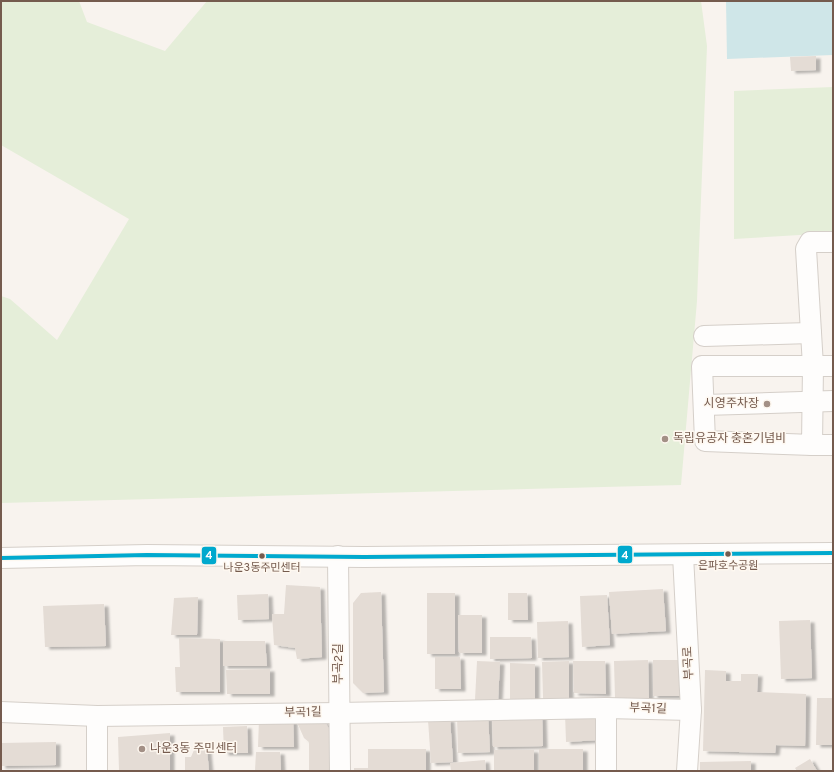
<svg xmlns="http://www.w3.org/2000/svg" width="834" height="772" font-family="Overpass,'Noto Sans KR',sans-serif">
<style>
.green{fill:#e5eed9}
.water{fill:#cfe6e8}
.building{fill:#e4dcd5;filter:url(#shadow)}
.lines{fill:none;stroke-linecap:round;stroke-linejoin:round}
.minor-casing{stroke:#d5cfc9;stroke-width:22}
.minor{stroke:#fefdfc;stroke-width:20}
.bus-1-casing{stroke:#fef8f0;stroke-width:7}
.bus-1{stroke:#00a9ce;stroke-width:4}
.poi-dot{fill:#a39086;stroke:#fef8f0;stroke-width:1.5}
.bus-dot{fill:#755b4e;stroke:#fef8f0;stroke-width:1.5}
.labels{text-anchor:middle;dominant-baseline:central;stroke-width:3;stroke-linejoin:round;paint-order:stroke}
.bus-label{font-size:11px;fill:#755b4e;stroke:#fef8f0}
.poi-label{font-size:12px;fill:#755b4e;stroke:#fef8f0;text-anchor:start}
.street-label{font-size:12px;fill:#755b4e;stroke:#fef8f0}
.line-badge{stroke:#fef8f0;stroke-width:1.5}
.badge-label{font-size:11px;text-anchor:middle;font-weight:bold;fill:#fff}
</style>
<defs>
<filter id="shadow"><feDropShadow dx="4.5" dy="2.5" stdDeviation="1" flood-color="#0004"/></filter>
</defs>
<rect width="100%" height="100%" fill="#f8f3ee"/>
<!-- green -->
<g class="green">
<polygon points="1,1 79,1 87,22 165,51 207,1 701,1 707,46 697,301 681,485 1,503 1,296 10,299 57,340 129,219 1,145"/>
<polygon points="833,87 833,233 734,239 734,91"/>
</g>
<!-- water -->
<polygon class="water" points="726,1 833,1 833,55 727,59"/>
<!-- building -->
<g class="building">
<polygon points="816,56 816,70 791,71 790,57"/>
<polygon points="286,585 320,587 322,657 297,659 295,648 274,645 272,614 284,614"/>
<polygon points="663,589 666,631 612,634 609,592"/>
<polygon points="381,592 384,692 363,693 353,683 353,603 361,593"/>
<rect x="427" y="593" width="28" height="61"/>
<polygon points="508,593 527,593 528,620 508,620"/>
<polygon points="268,594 269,619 238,620 237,595"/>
<polygon points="607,595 610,645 582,647 580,596"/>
<polygon points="198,597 197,635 171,635 174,598"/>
<polygon points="104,604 106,646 45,647 43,606"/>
<polygon points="458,615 482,615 482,653 459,653"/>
<polygon points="810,620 812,678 781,679 779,621"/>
<polygon points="568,621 569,657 538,658 537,622"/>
<polygon points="490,637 531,637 532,658 490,659"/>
<polygon points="179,638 220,639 220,692 176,692 175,667 180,667"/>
<polygon points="223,641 265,641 267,666 223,666"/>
<polygon points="435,657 460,657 461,689 435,689"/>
<polygon points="648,660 649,698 615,698 614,661"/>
<rect x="653" y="660" width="27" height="36"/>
<polygon points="477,661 500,662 498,701 475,700"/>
<polygon points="569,661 569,700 543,699 542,662"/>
<polygon points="573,661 605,661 606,694 574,693"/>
<polygon points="510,663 535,664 535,701 510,701"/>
<polygon points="270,669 270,694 227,694 226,670"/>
<polygon points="705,670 726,671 726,681 741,681 741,674 758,674 757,692 806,694 805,746 776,745 775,753 703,751"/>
<polygon points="817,698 833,698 833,745 816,745"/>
<polygon points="598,712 599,740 566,742 565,713"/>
<polygon points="542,714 543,746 493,747 492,715"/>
<polygon points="488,715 490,752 458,753 457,716"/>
<polygon points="293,717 294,747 258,747 259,719"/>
<polygon points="450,719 453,762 431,763 428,720"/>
<polygon points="296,720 323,721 326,724 330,730 329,771 309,771 309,742 304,738"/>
<polygon points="247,726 248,753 224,753 223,727"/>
<polygon points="170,733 170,771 119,771 118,737"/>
<polygon points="56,742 56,765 1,766 1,743"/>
<polygon points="368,749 426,749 426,771 354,771 354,768 368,768"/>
<rect x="539" y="749" width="44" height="22"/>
<polygon points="194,750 207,750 209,771 185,771 185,757 191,757"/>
<rect x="494" y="750" width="40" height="21"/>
<polygon points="256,752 280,752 281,771 255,771"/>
<polygon points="810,759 817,771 797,771 795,768"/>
<polygon points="485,760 486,771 451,771 450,763"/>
<polygon points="751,761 751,771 700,771 700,762"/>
</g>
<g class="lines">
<defs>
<g id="minor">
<polyline points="833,242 810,242 806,249 813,366 812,445 705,441 702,366 833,366"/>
<polyline points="704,336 811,333"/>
<polyline points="704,405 833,401"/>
<polyline points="812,445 833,445"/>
<polyline points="683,555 691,710 687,771"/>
<polyline points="338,556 340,771"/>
<polyline points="1,558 147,555 364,557 833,553"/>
<polyline points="606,708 606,771"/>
<polyline points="1,712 97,716 339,713 606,708 691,710"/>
<polyline points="97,716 97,771"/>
</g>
</defs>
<!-- minor casing -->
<use href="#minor" class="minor-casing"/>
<!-- minor -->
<use href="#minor" class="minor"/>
<defs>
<polyline id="bus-1" points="1,558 147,555 364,557 833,553"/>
</defs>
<!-- bus-1 casing -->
<use href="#bus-1" class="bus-1-casing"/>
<!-- bus-1 -->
<use href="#bus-1" class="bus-1"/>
</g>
<!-- markers -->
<g class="poi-dot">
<circle cx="767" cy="404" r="4"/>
<circle cx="665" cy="439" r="4"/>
<circle cx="142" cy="749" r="4"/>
</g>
<g class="bus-dot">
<circle cx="728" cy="554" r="3.5"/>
<circle cx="262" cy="556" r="3.5"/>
</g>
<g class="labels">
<!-- bus labels -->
<g class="bus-label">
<text x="728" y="566">은파호수공원</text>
<text x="262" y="568">나운3동주민센터</text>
</g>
<!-- poi labels -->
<g class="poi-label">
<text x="759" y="404" text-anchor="end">시영주차장</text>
<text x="673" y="439">독립유공자 충혼기념비</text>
<text x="150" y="749">나운3동 주민센터</text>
</g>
<!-- street labels -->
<g class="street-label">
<text transform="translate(689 663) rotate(-93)">부곡로</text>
<text transform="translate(339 664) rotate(-90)">부곡2길</text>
<text transform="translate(648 709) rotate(2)">부곡1길</text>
<text transform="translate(303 713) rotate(-1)">부곡1길</text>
</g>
</g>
<g class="line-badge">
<rect x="617" y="545" width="16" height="19" rx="4" fill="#00a9ce"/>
<rect x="201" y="546" width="16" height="19" rx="4" fill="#00a9ce"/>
</g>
<g class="badge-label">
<text x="625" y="559">4</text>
<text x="209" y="559">4</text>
</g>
<!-- border -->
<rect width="834" height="772" fill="none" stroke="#755b4e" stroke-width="4"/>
</svg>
